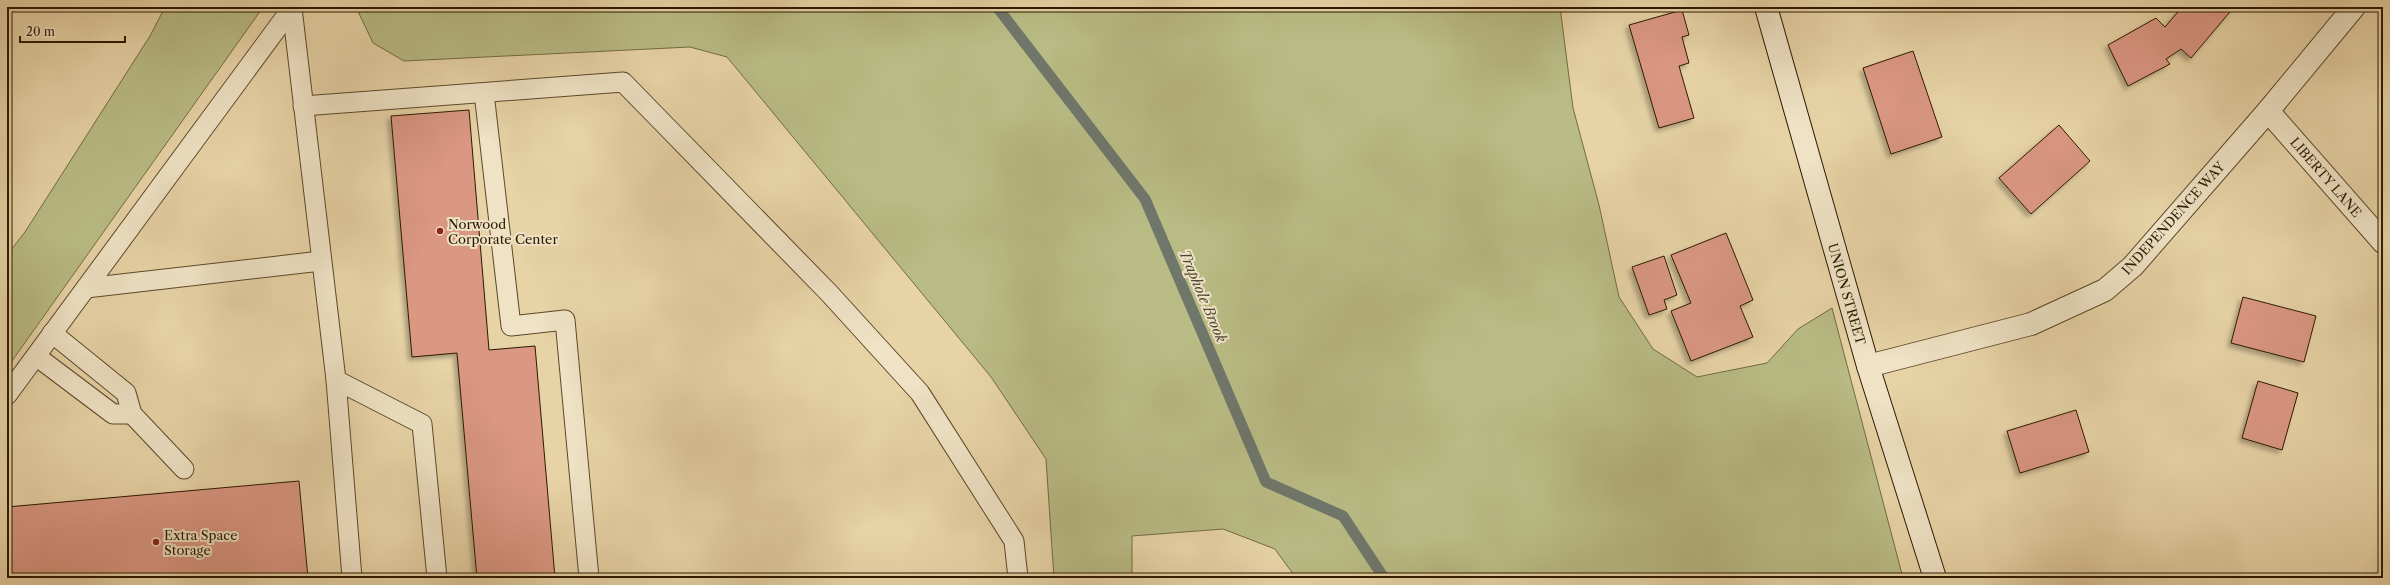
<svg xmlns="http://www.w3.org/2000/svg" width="2390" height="585" font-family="'Libre Caslon Text',serif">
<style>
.green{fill:#b9bb84;stroke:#736a42}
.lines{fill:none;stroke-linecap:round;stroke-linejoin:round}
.stream{stroke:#6f776b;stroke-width:11}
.building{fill:#da9782;stroke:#2d1a00;filter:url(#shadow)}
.lane-casing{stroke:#5c482a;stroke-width:21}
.street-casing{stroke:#5c482a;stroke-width:24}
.secondary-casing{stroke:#2d1a00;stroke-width:24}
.lane{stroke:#efe2c5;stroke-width:19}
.street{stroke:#efe2c5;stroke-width:22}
.secondary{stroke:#efe2c5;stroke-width:22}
.poi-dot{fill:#8f2418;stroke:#efe2c5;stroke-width:1.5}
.labels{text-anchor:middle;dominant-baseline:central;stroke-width:4;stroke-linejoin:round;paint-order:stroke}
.street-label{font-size:13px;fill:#2d1a00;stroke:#efe2c5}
.poi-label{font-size:13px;fill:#2d1a00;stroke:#efe2c5;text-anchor:start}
.water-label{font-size:14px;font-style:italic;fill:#4e4835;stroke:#efe2c5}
</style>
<defs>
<filter id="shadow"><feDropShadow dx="-3.5" dy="3.5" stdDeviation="2" flood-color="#0004"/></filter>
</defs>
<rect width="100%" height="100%" fill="#e7d3a6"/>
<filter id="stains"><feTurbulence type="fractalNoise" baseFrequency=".005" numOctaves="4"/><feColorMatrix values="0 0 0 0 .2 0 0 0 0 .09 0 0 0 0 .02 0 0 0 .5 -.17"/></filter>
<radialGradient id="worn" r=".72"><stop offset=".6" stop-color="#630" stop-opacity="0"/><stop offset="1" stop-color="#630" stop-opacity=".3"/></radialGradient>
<!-- green -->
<g class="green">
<polygon points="165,7 260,7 261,10 7,368 7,255 25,232 150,36"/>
<polygon points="356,7 1560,7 1573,108 1599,205 1619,297 1653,349 1697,377 1767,363 1798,329 1832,308 1903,578 1296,578 1275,549 1223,529 1132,536 1132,578 1054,578 1046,459 991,377 727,57 690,47 404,61 373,43"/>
</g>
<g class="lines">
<!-- stream -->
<polyline class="stream" points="997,7 1145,199 1266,482 1343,516 1384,578"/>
</g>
<!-- building -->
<g class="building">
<polygon points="2182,7 2234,7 2191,58 2181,49 2166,59 2170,64 2128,86 2108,45 2156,18 2165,27"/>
<polygon points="1682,10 1689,35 1682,37 1689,63 1679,66 1694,118 1659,128 1629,25"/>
<polygon points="1913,51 1942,137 1891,154 1863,68"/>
<polygon points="469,110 489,350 535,346 555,578 477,578 457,353 412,357 391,116"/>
<polygon points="2059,125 2090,161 2031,214 1999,178"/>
<polygon points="1726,233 1753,300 1740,306 1753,337 1691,361 1671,311 1691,303 1671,255"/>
<polygon points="1664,256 1677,295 1664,300 1667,309 1649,315 1632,267"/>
<polygon points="2243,297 2316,316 2304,362 2231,343"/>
<polygon points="2258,381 2298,393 2282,450 2242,438"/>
<polygon points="2076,410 2089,452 2020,473 2007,431"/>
<polygon points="299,481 308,578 7,578 7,507"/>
</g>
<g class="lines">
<defs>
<g id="lane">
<polyline points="292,8 336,380 422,424 437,578"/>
<polyline points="484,93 511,326 565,320 589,578"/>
<polyline points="303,106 623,82 829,293 920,393 1014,541 1018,578"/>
<polyline points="86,288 321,261"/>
<polyline points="52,333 126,393 132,414 184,469"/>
<polyline points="36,356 113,414 132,414"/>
<polyline points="336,380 352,578"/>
<polyline points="7,395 292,8"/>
</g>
<g id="street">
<polyline points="2268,111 2383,242"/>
<polyline points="1868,366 2031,324 2105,290 2133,266 2268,111 2354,7"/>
</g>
<polyline id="secondary" points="1766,7 1868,366 1935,578"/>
</defs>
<!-- lane casing -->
<use href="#lane" class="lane-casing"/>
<!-- street casing -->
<use href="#street" class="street-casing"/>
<!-- secondary casing -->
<use href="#secondary" class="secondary-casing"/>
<!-- lane -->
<use href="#lane" class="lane"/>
<!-- street -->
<use href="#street" class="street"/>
<!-- secondary -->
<use href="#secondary" class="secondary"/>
</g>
<!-- markers -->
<g class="poi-dot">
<circle cx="440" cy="231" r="4"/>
<circle cx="156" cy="542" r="4"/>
</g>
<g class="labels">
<!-- street labels -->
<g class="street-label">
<text transform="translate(2326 177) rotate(49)">LIBERTY LANE</text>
<text transform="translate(2173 218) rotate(-48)">INDEPENDENCE WAY</text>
<text transform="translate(1847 294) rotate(74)">UNION STREET</text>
</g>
<!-- poi labels -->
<g class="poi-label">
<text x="448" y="224">Norwood<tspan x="448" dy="15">Corporate Center</tspan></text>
<text x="164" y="535">Extra Space<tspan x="164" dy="15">Storage</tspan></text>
</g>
<!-- water labels -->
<g class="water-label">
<text transform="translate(1203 296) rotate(67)">Traphole Brook</text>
</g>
</g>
<!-- margin -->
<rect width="2390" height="585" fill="none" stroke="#e7d3a6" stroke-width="24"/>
<rect x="8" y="8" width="2374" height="569" fill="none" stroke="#2d1a00" stroke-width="2"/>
<rect x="12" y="12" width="2366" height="561" fill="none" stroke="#2d1a00"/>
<!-- scale -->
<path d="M20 36v6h105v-6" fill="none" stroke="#2d1a00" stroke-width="2"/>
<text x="26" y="36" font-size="12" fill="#2d1a00" stroke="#efe2c5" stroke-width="3" paint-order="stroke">20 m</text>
<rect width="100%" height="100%" filter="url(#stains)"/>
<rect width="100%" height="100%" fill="url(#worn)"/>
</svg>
